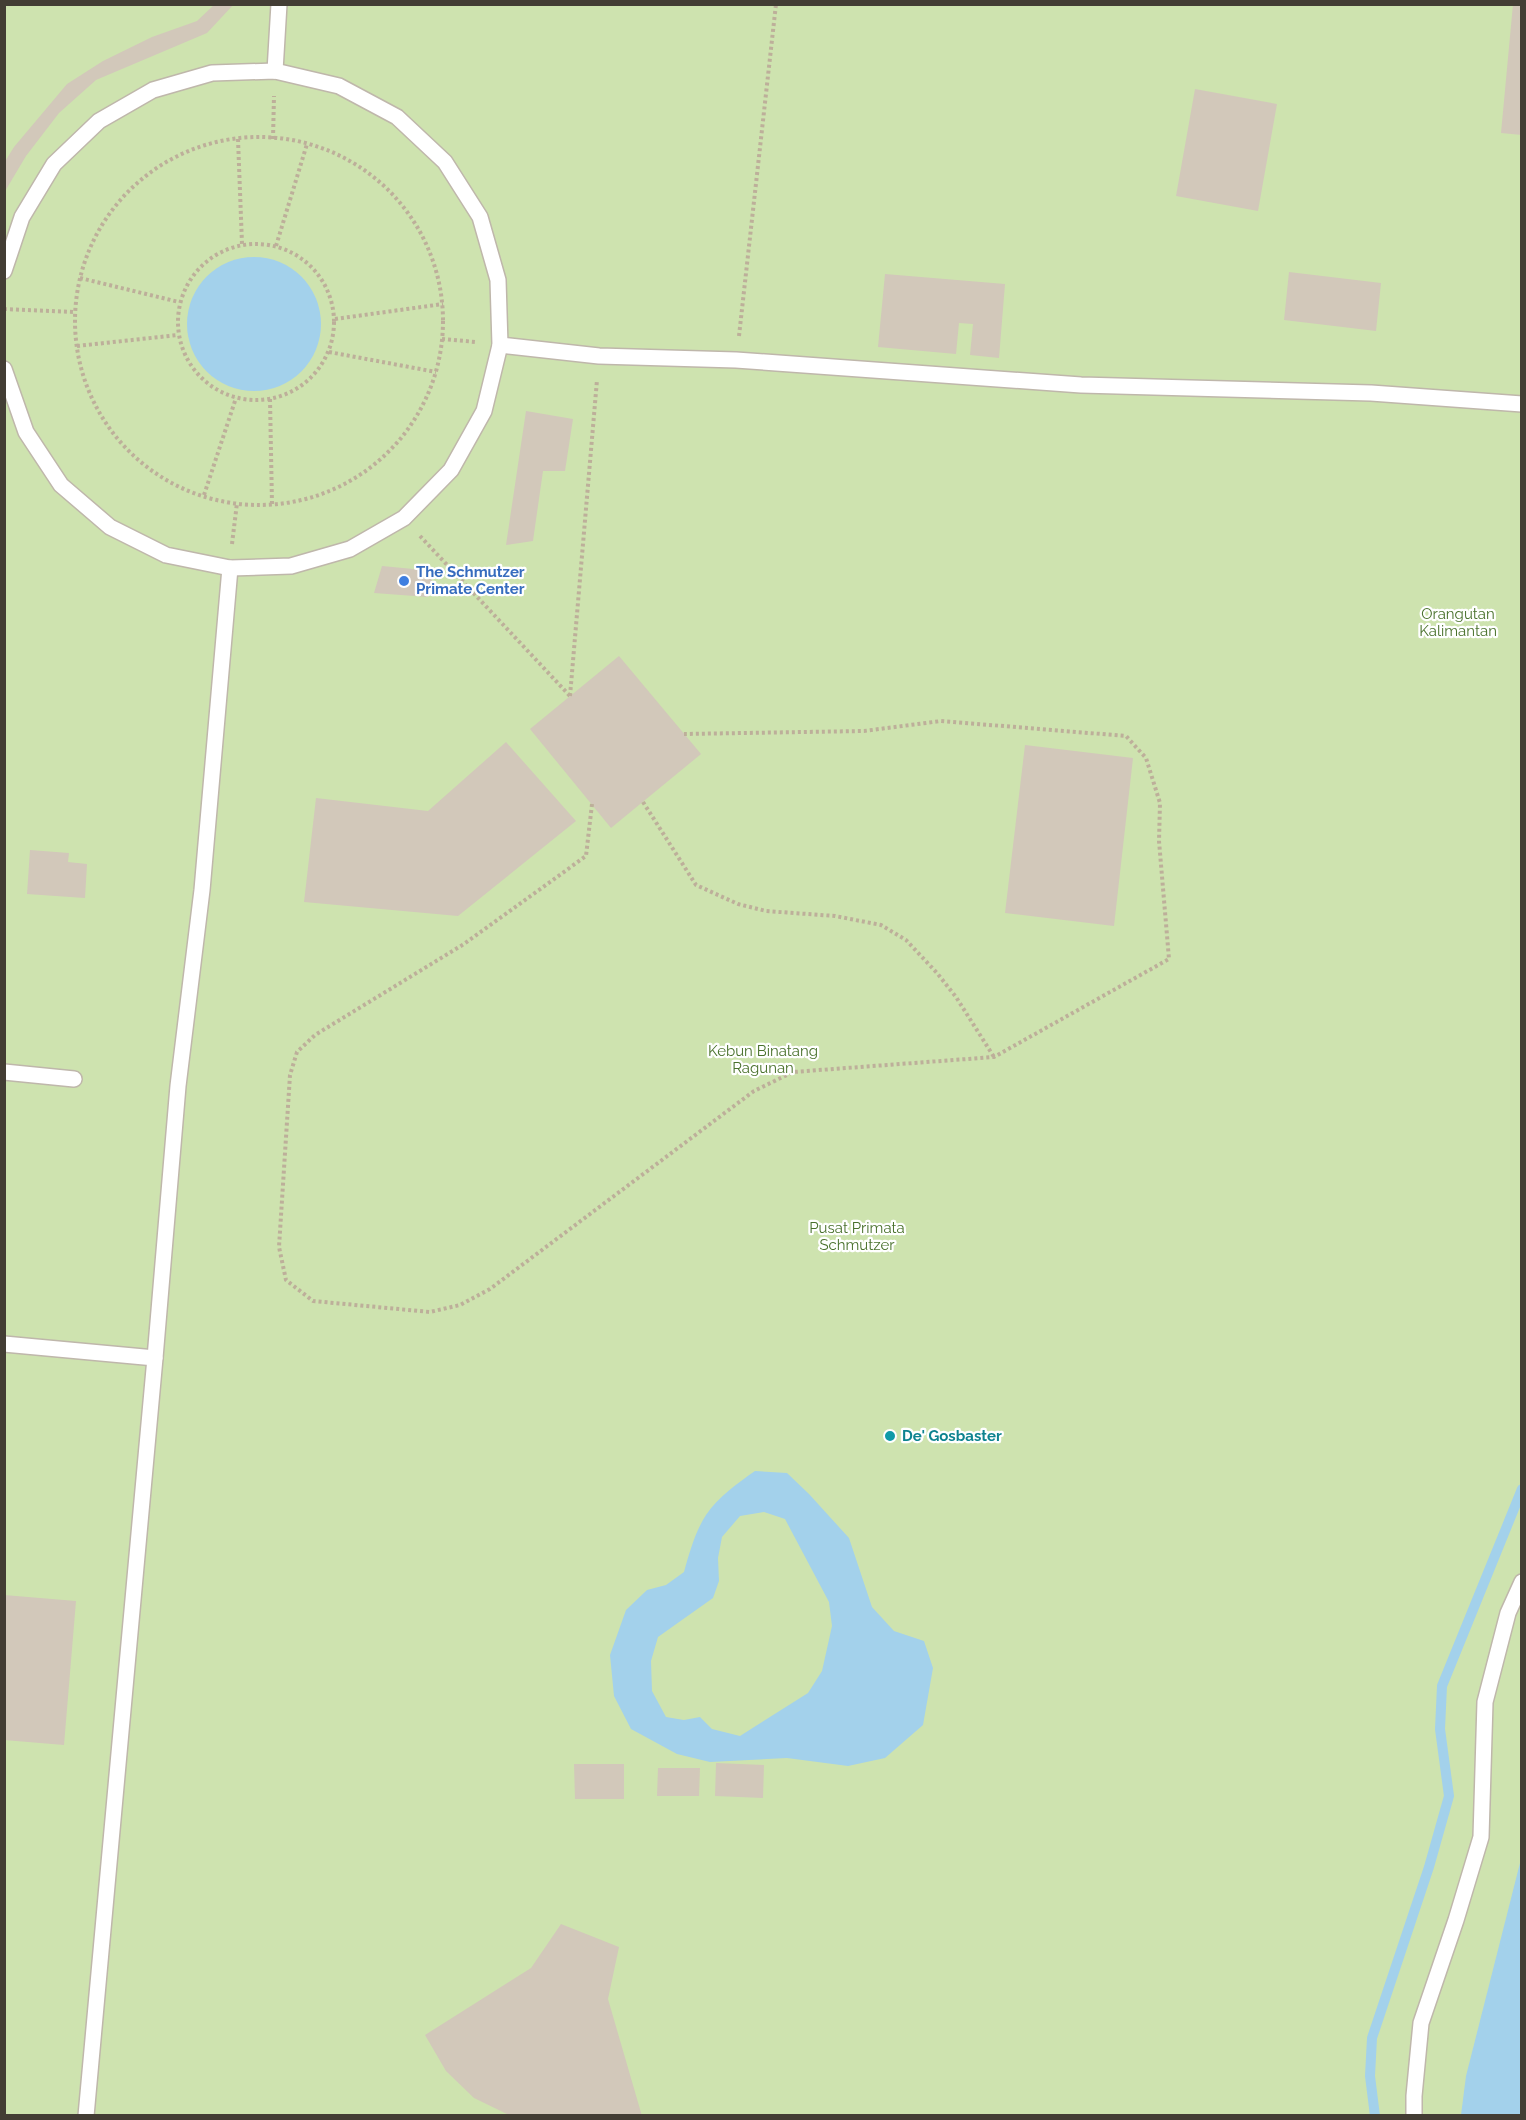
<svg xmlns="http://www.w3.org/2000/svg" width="1526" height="2120" font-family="Raleway,sans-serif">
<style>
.green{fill:#cee3af}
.water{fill:#a3d1eb;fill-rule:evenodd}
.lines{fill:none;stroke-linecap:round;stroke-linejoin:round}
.stream{stroke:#a3d1eb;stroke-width:10}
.building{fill:#d2c8ba}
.lane-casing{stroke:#bfb7ab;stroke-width:18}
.path{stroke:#bdaf9a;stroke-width:4;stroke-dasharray:3 3;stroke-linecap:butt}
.lane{stroke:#fff;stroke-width:15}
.shop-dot{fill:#3f7fe0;stroke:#fff;stroke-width:2}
.culture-dot{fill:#0f9aa8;stroke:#fff;stroke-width:2}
.labels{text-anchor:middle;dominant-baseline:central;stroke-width:4.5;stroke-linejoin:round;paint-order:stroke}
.shop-label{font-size:15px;font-weight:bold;fill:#366cbe;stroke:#fff;text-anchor:start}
.park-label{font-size:15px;fill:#49712c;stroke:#fff}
.culture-label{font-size:15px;font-weight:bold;fill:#0d838f;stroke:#fff;text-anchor:start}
</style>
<rect width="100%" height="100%" fill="#f1ede4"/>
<!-- green -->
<polygon class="green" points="5,5 1521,5 1521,2115 5,2116"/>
<!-- water -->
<g class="water">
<circle cx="254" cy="324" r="67"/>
<path d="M755 1471 787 1473 809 1494 849 1538 872 1607 894 1631 924 1641 933 1668 923 1725 885 1758 848 1766 787 1758 710 1762 677 1754 631 1729 614 1696 610 1655 626 1610 647 1590 666 1585 684 1572C689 1554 695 1532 706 1515 717 1498 739 1482 755 1471ZM764 1512 785 1519 829 1602 832 1626 822 1671 808 1693 740 1736 712 1729 700 1717 684 1720 666 1717 652 1691 651 1661 658 1637 713 1598 719 1581 718 1558 722 1537 740 1516Z"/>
<polygon points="1521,1859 1521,2115 1461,2115 1466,2076"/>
</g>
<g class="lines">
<!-- stream -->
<polyline class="stream" points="1375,2116 1370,2076 1372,2038 1429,1867 1449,1796 1440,1729 1442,1686 1522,1489"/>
</g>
<!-- building -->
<g class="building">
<polygon points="215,4 234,4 207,33 96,80 59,113 26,156 4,193 4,163 14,147 67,84 103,61 152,37 197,21"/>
<polygon points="1513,4 1522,4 1522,135 1501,133"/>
<polygon points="1195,89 1277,104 1258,211 1176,196"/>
<polygon points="1289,272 1381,283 1376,331 1284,320"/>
<polygon points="885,274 1005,284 999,358 970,355 973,324 959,323 956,354 878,347"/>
<polygon points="526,411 573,419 565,471 543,471 533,541 506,545"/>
<polygon points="382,566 434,571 428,597 374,593"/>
<polygon points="619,656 701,754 611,828 530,729"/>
<polygon points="506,742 576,821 458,916 304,902 316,798 428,811"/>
<polygon points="1025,745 1133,758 1114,926 1005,913"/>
<polygon points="30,850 69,853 68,862 87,864 85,898 27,894"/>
<polygon points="4,1595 76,1601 64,1745 4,1740"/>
<polygon points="716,1763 764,1765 763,1798 715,1796"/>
<polygon points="574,1764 624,1764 624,1799 575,1799"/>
<polygon points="658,1768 700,1768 699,1796 657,1796"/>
<polygon points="561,1924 619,1947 608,1999 642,2116 511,2116 474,2098 446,2071 425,2035 531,1968"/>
</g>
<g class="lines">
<defs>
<g id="lane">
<polyline points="275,71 279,4"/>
<polyline points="4,271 22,217 54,164 99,121 153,90 212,73 275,71 339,86 397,117 445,162 480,217 498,280 500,345 484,411 451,470 404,518 350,549 291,566 230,568 166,555 110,527 61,485 26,432 4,369"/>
<polyline points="500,345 599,356 736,360 1081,385 1371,393 1522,404"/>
<polyline points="4,1072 74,1079"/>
<polyline points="4,1344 155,1358"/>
<polyline points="86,2116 155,1358 178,1086 202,890 230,568"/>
<polyline points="1414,2116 1414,2096 1421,2023 1456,1920 1481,1837 1485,1702 1508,1613 1522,1582"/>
</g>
</defs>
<!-- lane casing -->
<use href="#lane" class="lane-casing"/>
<!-- path -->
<g class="path">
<circle cx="259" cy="321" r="184"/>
<polyline points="238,139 242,244"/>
<polyline points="273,139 274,96"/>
<circle cx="256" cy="322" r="78"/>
<polyline points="276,246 307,144"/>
<polyline points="80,278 179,302"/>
<polyline points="4,309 75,312"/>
<polyline points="335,319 443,304"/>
<polyline points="739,336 776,4"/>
<polyline points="442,339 476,342"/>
<polyline points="77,346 178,335"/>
<polyline points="329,352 436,372"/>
<polyline points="270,399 272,504"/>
<polyline points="204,495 236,398"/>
<polyline points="420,536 570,696"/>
<polyline points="232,544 237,503"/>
<polyline points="570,696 597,380"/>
<polyline points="643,802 696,885 738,904 766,911 835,916 881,925 906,940 937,973 956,997 994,1057"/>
<polyline points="592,804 586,856 464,944 315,1035 297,1052 290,1075 279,1247 286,1280 313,1301 430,1312 460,1305 490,1289 754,1091 793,1072 994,1057 1169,959 1159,841 1160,803 1146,758 1126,736 941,721 864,731 684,734"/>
</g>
<!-- lane -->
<use href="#lane" class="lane"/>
</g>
<!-- markers -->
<circle class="shop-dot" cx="404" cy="581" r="6"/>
<circle class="culture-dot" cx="890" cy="1436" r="6"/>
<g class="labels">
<!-- shop labels -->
<g class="shop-label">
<text x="416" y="572">The Schmutzer<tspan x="416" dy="17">Primate Center</tspan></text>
</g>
<!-- park labels -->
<g class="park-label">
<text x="1458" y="614">Orangutan<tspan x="1458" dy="17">Kalimantan</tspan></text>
<text x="763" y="1051">Kebun Binatang<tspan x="763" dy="17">Ragunan</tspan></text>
<text x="857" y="1228">Pusat Primata<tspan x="857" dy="17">Schmutzer</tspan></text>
</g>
<!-- culture labels -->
<g class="culture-label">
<text x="902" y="1436">De' Gosbaster</text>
</g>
</g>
<!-- border -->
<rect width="1526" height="2120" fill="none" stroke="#433d34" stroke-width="12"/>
</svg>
